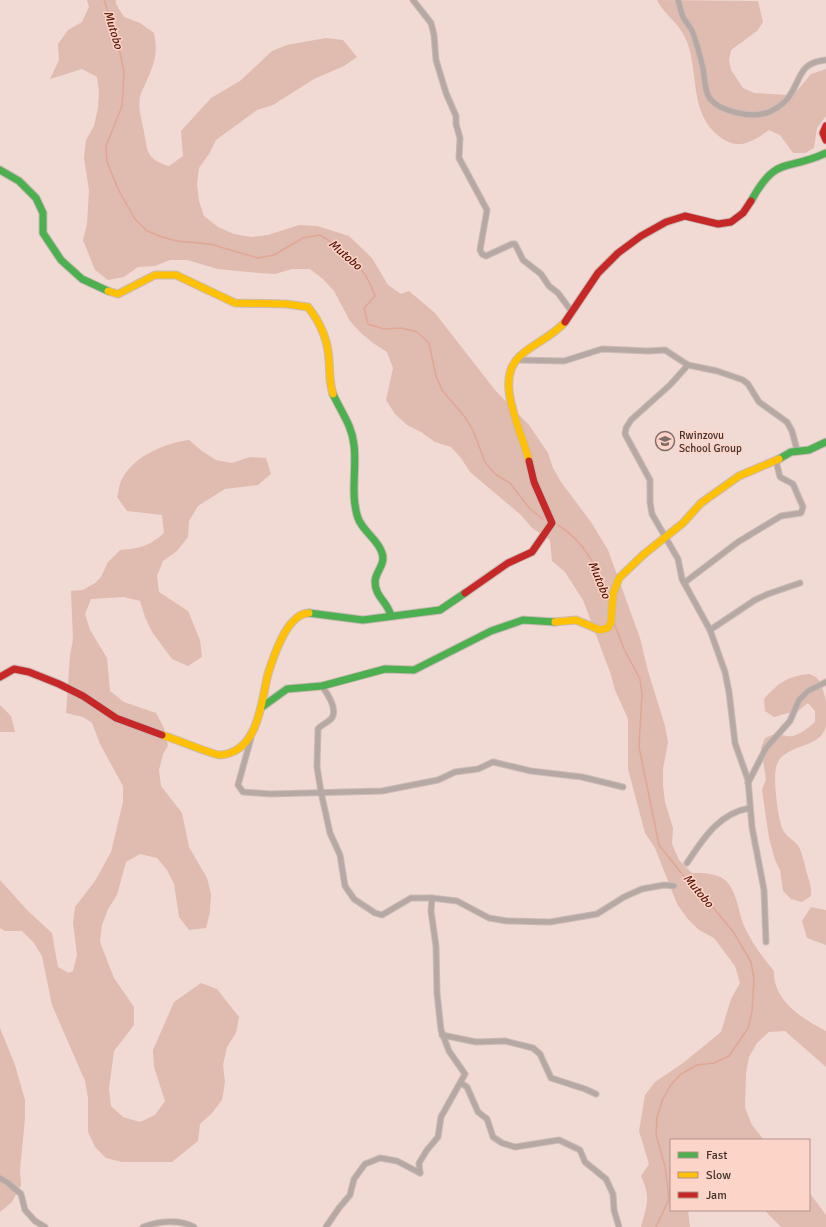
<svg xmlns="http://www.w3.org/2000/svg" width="826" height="1227" font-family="Signika,sans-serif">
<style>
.green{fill:#e0bbb0}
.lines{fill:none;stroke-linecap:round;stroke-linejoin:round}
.stream{stroke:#e2a694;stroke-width:1.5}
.street-casing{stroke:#cbbab5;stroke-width:7}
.fast-casing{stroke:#cbbab5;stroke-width:9}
.slow-casing{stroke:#cbbab5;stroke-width:9}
.jam-casing{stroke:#cbbab5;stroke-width:9}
.street{stroke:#b6a8a4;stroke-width:5}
.fast{stroke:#4caf50;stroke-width:7}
.slow{stroke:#ffc107;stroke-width:7}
.jam{stroke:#c62828;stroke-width:7}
.labels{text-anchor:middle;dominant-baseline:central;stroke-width:3;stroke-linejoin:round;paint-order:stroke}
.poi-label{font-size:11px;fill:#41322d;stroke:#fdd4c8;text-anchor:start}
.water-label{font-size:12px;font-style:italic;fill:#561300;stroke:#fdd4c8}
</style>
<rect width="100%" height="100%" fill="#f1dad4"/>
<!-- green -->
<g class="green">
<path d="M87 0H116V4L124 17 140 23 154 33C158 52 155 62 147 80 145 86 141 91 140 97 138 109 141 116 143 127 148 149 144 159 169 166L183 156 181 131 211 98 240 81 272 51 287 45 326 38 343 40 357 57 344 66 314 79 273 105 257 110 216 140 209 154 199 168 197 184 199 201 204 216 218 227 234 234 251 237 268 235 299 225 317 226 349 236 372 258 388 285 401 294 409 291 435 313 495 390 529 425 548 453 553 468 561 482 591 522 608 550 640 638 648 671 665 726 668 742 663 769V785L665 802 673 828 672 844 679 860 692 873C702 873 717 873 725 880 738 892 738 913 745 928 752 943 763 958 774 971 773 1001 803 1019 826 1031V1067L785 1031 769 1032 757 1043 749 1057 746 1073 745 1108 752 1125 764 1140H671V1210H688L690 1227H641C647 1204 651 1198 641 1176L649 1164 639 1131 645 1095 655 1082 683 1063 721 1032 731 999 740 983 735 966 714 938 699 930 687 918 677 904 655 848 645 833 628 769V719L615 690 611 675 583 600 565 572 552 561 550 540 532 528 521 515 470 472 461 458 451 447 435 442 421 432 407 425 395 414 386 400 393 368 387 352 373 343 361 333 350 321 334 291 323 279 310 269H292L275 274 259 273 218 269 187 260H170L155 266 138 267 124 277 108 280 95 270 83 240 87 224 89 190 84 158 86 140 94 126 98 108 99 92 97 77 82 69 50 79 59 60 58 44 68 30 82 22 89 7Z"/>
<path d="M657 0 758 1 763 22 757 31 731 50 729 60 731 70 743 88 754 93 787 95 796 92 811 74 826 69V116L817 128 814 148 805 153H793L780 135 769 130C752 142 739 151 720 137 689 114 699 74 687 42 680 23 664 15 657 0Z"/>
<path d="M189 440 202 451 216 460 232 463 250 457 266 458 271 474 258 485 225 489 198 506 189 521 188 537 177 551 163 561 157 576 159 592 188 611 200 640 202 657 188 666 172 659 152 632 145 617 140 601 124 597 91 599 85 614 90 630 107 658 110 691 124 702 156 713 164 728 168 746 163 754 159 770 161 786 182 813 189 847 207 878 211 894 210 912 206 928 189 930 179 917 174 884 167 870 157 858 140 854 126 862 117 895 108 909 102 925 100 942 114 978 134 1007V1025L114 1051 109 1089 111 1106 123 1117 140 1122 155 1115 165 1101 154 1067 153 1050 174 1002 201 983 217 989 239 1017 236 1033 227 1047 223 1065 225 1082 222 1100 212 1113 200 1124 198 1141 172 1162H122L106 1158 95 1147 88 1132V1098L85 1081 52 1005 42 956 34 943 22 931H5L0 928V880L27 910 52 933 58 967 69 973 73 971 77 955 73 923 75 907 95 881 111 852 123 802V786L100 744 92 723 83 717 66 713 70 656 73 639 71 591 83 590 95 583 101 577 108 562 120 550C141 548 148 547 164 533L162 515 127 511 117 497C119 492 119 484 122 479 134 456 165 443 189 440Z"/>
<path d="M809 674C812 675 816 677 817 678 821 682 826 698 826 703 826 710 826 718 826 725 822 751 781 742 776 768 773 779 778 820 783 830 787 838 796 841 799 847 802 853 803 859 805 865 807 877 812 884 811 896L802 902 791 899 783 891 780 870 775 860 769 838 762 790 766 779 761 748 765 738C781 730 781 738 793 736 801 734 808 728 815 722V711L808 703 799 710 774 717 765 711 764 699C778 683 788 676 809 674Z"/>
<polygon points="0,705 11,716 15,732 0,732"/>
<polygon points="811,907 826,910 826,945 807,938 802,921"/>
<polygon points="0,1028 15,1065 25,1100 25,1118 20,1170 21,1185 12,1202 0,1212"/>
<polygon points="809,1192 826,1215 826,1227 781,1227 764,1210 809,1210"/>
</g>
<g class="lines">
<!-- stream -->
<g class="stream">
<path d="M104 0 116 33 124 72 122 106 106 146 107 162 119 191 135 219 147 231 162 237 177 241 210 244 258 258 274 255 303 238 320 235C346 251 365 266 375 296L364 308 368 324 384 329 401 328 417 332 429 343 436 376 442 390 464 416 473 430 485 462 495 474 510 483 530 509 543 519"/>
<path d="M558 525C587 543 597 569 609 599"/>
<polyline points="614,623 624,649 640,679 642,694 639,747 659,845 690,884 703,895 734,933 751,962 754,979 752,1012 748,1028 729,1056 714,1063 697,1065 681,1074 670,1086 662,1101 657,1117 656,1135 665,1166 669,1199 656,1227"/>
</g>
<defs>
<g id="street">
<polyline points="413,0 431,23 434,35 436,60 446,93 456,116 456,124 460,138 459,158 487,210 480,250 482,254 486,256 512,244 515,244 523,260 541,274 549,286 558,293 572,312"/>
<path d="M678 0C680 6 681 12 683 17 686 23 691 27 693 33 697 44 700 56 703 68 705 78 704 92 711 100 721 111 747 117 762 114 770 113 783 105 788 98 802 80 797 63 826 60"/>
<polyline points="516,360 564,361 602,349 648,351 665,350 688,365 717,371 743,380 748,384 759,402 787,422 792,431 797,450"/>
<polyline points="688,365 670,385 631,420 626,428 625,434 650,480 650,502 652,514 678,559 682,579 710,630 725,672 729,692 735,743 748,780 752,827 764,890 766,942"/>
<polyline points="684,583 738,542 781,516 801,513 803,507 793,484 780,477 776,461"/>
<polyline points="710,630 755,600 768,594 800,583"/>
<path d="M322 686C327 693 339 710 331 719 327 723 321 725 318 729L317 767 321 792 330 833 340 855 345 886 354 899 375 913 382 915 411 898H432L457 901 489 918 507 921 550 922 597 914 624 897 642 889 664 885 674 886"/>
<polyline points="251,738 238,785 243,792 270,794 382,791 438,780 455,772 478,769 493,762 531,771 582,777 623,787"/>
<polyline points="748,783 766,748 790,721 799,700 808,691 826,682"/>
<path d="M687 863C703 839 719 813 750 808"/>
<polyline points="442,1035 476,1042 505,1041 533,1048 540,1054 551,1078 585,1089 596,1094"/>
<polyline points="461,1083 467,1087 478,1112 487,1119 493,1137 502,1143 515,1147 559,1140 580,1150 585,1162 606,1179 613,1194 614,1210 619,1227"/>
<polyline points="420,1173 419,1163 427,1150 438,1137 441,1117 465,1074 449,1051 441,1030 437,993 436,946 431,911 432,898"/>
<polyline points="0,1178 8,1183 21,1194 25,1210 35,1221 45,1227"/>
<path d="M143 1227C159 1221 180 1219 194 1227"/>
<polyline points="326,1227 339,1208 350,1195 354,1179 365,1164 380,1158 397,1161 420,1173"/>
</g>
<g id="fast">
<polyline points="0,170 19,181 36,198 43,213 43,233 61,260 82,279 108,291"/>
<path d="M751 201C777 154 786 172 826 153"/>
<path d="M333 394C341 412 352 425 354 445 357 468 350 495 358 518 363 532 378 539 382 553 386 564 376 571 375 581 375 598 387 600 391 616"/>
<polyline points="779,459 791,452 809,450 826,442"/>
<polyline points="309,613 363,620 440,610 465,593"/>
<polyline points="262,707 287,689 322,686 385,669 414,670 491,631 523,620 555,622"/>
</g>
<g id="slow">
<path d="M108 291 118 294 155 275H176L235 303 286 304 308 307C320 322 328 341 329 360 330 372 329 382 333 394"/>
<path d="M529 461C522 431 493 380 520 356 534 343 552 337 565 322"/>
<polyline points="555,622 576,620 600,630 608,628 611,622 613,594 619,578 643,555 683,523 701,503 739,476 779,459"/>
<path d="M162 735C173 738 213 755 220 755 259 752 261 702 268 674 273 658 279 640 289 626 294 620 300 613 309 613"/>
</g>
<g id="jam">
<polyline points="826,126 823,133 826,140"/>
<polyline points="565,322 598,273 618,253 641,236 666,222 685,216 718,224 731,222 743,213 751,201"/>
<polyline points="465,593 508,563 532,552 552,523 534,482 529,461"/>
<polyline points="0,677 14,669 29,672 59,684 83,696 116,718 162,735"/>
</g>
</defs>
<!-- street casing -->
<use href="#street" class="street-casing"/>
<!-- fast casing -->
<use href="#fast" class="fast-casing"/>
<!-- slow casing -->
<use href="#slow" class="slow-casing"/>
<!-- jam casing -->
<use href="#jam" class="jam-casing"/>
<!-- street -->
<use href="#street" class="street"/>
<!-- fast -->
<use href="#fast" class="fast"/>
<!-- slow -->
<use href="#slow" class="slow"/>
<!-- jam -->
<use href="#jam" class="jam"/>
</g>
<!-- icons -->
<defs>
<symbol id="school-ring" viewBox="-11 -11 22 22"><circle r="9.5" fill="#fdd4c8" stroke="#7f6d67" stroke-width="1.5"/><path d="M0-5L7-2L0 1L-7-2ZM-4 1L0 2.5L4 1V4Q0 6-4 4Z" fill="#7f6d67"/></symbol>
</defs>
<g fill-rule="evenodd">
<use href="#school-ring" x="654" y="430" width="22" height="22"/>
</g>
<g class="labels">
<!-- poi labels -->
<g class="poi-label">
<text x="679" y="435">Rwinzovu<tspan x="679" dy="13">School Group</tspan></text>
</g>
<!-- water labels -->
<g class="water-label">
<text transform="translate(113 30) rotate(73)">Mutobo</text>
<text transform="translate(345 255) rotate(41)">Mutobo</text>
<text transform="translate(599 580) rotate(67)">Mutobo</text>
<text transform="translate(698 891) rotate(50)">Mutobo</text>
</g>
</g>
<!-- legend -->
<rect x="670" y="1139" width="140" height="72" fill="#fdd4c8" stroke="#b2938a"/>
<rect x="678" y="1152" width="20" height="6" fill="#4caf50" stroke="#b2938a"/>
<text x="706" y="1159" font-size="12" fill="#41322d">Fast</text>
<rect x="678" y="1172" width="20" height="6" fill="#ffc107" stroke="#b2938a"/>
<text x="706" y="1179" font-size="12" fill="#41322d">Slow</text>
<rect x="678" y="1192" width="20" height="6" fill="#c62828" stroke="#b2938a"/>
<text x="706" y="1199" font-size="12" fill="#41322d">Jam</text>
</svg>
